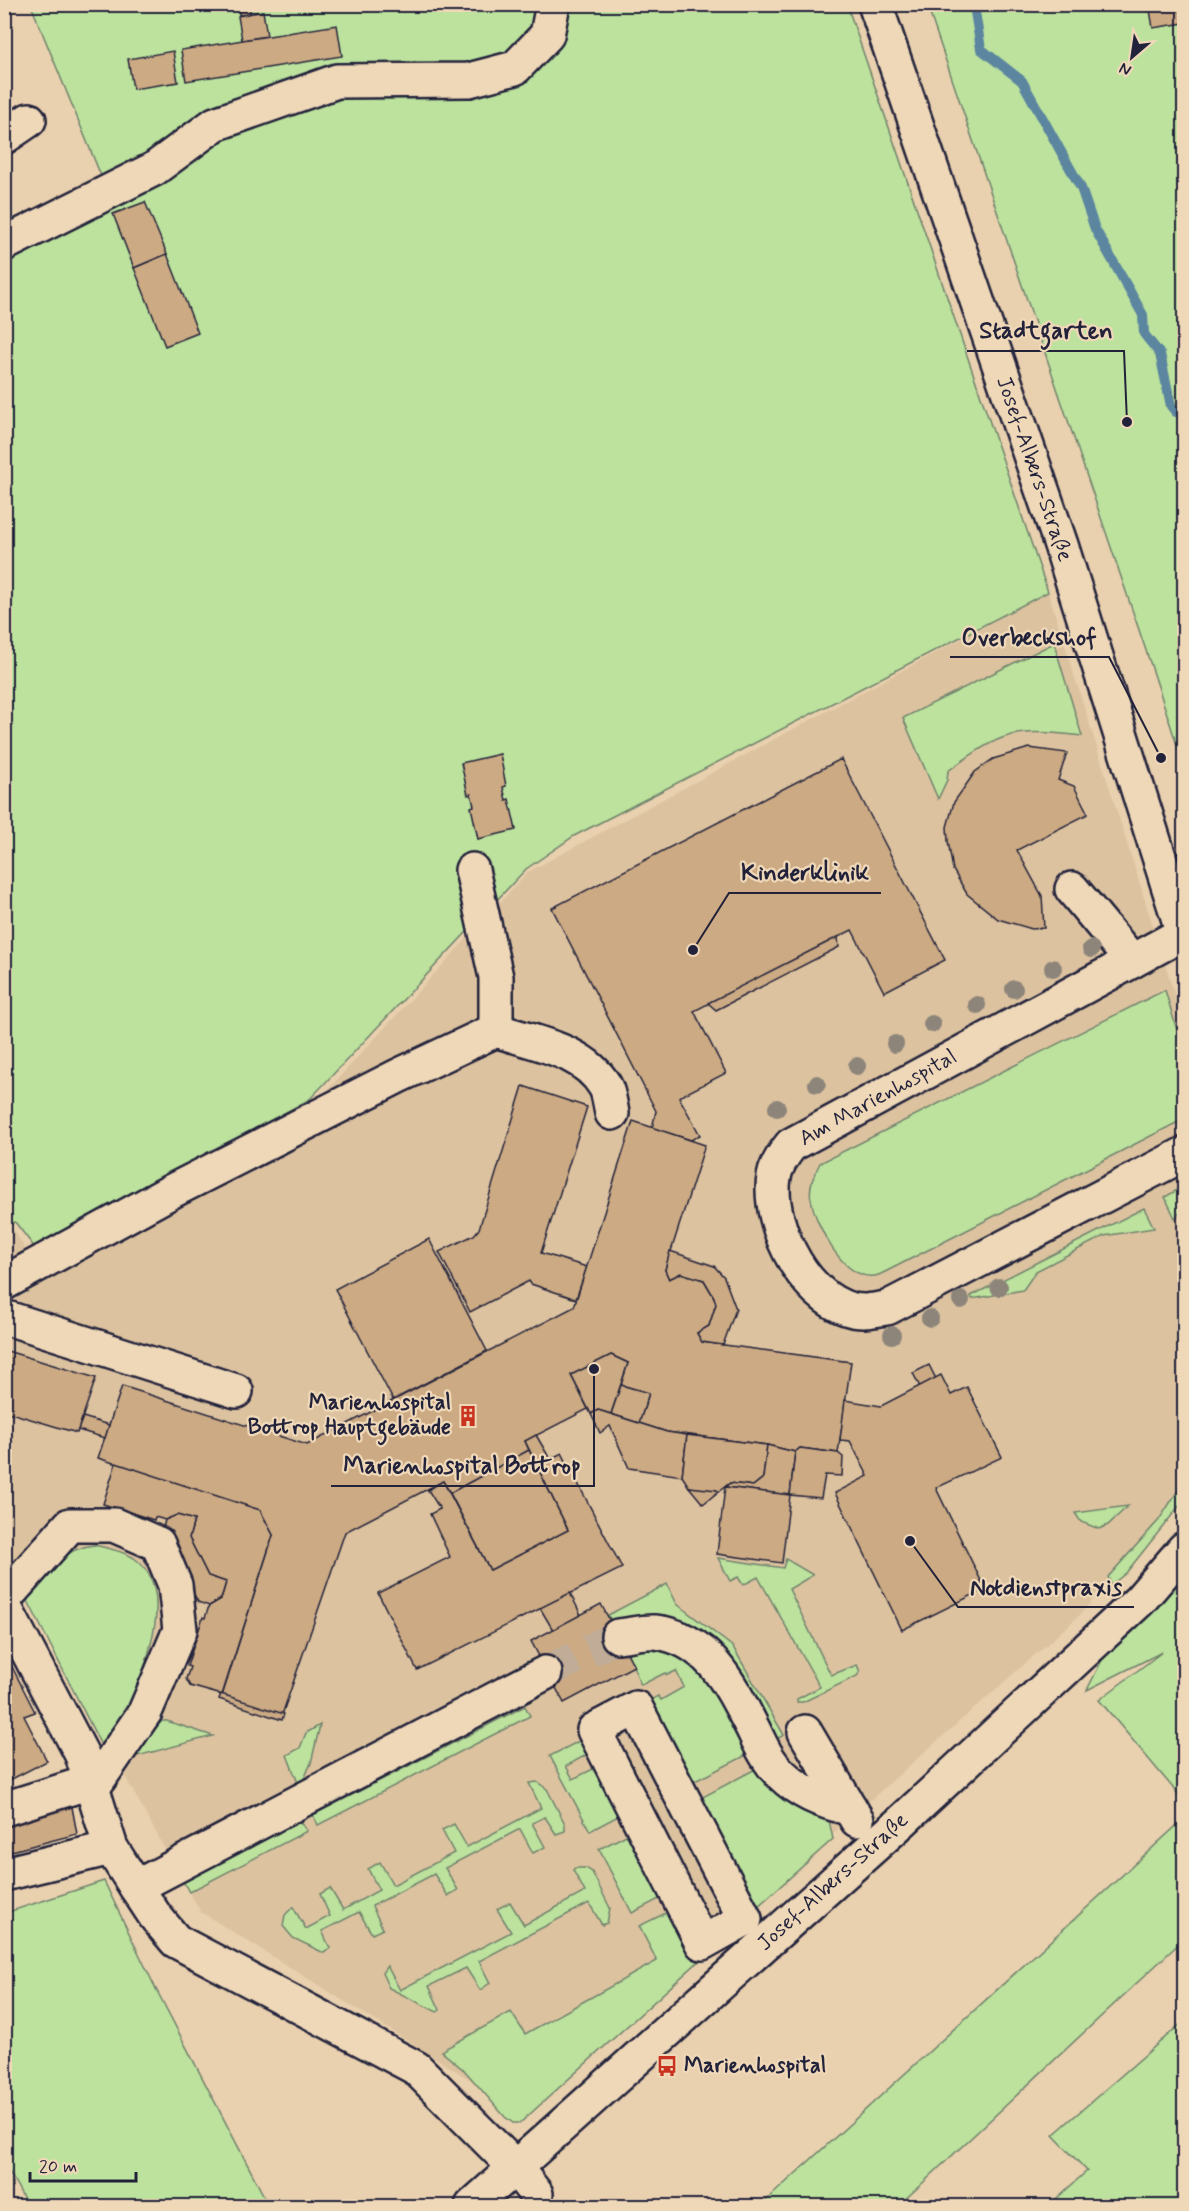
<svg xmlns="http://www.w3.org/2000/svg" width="1189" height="2211" font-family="Mynerve,sans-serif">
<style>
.built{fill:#dcc29f}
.green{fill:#bce29d;stroke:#6f826c;stroke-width:1.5}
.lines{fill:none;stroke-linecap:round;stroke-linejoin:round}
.stream{stroke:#5c85a0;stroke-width:10}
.building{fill:#ccaa83;stroke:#22223b;stroke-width:1.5}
.minor-tunnel{stroke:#c1ad97;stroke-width:33;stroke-dasharray:33 16;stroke-linecap:butt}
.minor-casing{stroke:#22223b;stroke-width:38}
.minor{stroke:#efd8b8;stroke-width:33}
.tree{fill:#8d857a}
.labels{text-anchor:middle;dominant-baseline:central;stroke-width:4.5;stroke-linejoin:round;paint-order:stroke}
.street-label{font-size:22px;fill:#22223b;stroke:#efd8b8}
.poi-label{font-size:22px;font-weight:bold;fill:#22223b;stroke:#efd8b8;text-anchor:end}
.leader{fill:none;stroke:#22223b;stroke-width:2}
.callout-dot{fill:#22223b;stroke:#efd8b8;stroke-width:2}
.callout-label{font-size:24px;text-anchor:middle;font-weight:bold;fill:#22223b;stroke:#efd8b8;stroke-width:4.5;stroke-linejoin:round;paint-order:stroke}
</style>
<rect width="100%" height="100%" fill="#e9d0ae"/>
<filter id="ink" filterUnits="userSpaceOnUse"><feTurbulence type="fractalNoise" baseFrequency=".0167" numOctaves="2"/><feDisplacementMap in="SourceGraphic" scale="12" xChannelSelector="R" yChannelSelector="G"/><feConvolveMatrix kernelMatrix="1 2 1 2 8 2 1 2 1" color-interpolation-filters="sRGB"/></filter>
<g filter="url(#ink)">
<!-- built -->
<polygon class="built" points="1048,592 1184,1025 1184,1481 1159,1520 1080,1615 519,2110 201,1912 189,1892 11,1571 5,1570 5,1232 14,1230 29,1256 312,1107 528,872"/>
<!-- green -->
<g class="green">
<polygon points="31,5 847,5 1048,592 574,836 526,869 310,1099 35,1248 15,1222 5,1226 5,255 106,188"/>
<polygon points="927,5 1184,5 1184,767 1155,677"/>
<path d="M1054 643 1082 736C1014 728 1003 731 948 771L947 780 938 799 903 718Z"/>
<path d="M1165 990 1184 1054V1119L887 1271C883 1273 878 1276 874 1276 843 1280 815 1224 811 1199 808 1187 815 1173 820 1163Z"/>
<polygon points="1184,1186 1184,1208 1175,1218 1165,1197"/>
<polygon points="1144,1208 1154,1228 1104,1236 1036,1271 1023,1290 972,1299 971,1296"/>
<polygon points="1184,1481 1184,1500 1126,1573 1111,1585 1108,1577 1159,1520"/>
<polygon points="1128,1506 1108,1525 1099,1529 1081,1522 1075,1513"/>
<path d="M94 1545C107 1548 123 1551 134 1558 171 1584 153 1641 142 1675 139 1685 137 1697 133 1706 125 1721 111 1734 102 1747L27 1599 28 1594C46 1572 64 1548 94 1545Z"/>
<polygon points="718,1558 783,1568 786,1559 813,1575 789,1589 831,1675 857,1665 860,1672 857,1676 803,1702 797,1702 797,1699 820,1687 758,1577 743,1585 738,1577 730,1581"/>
<polygon points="1184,1577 1184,1801 1099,1700 1162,1652 1087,1690 1106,1652"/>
<polygon points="667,1584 677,1604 733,1647 784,1735 771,1742 726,1665 615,1628 608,1615"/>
<polygon points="641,1641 693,1654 755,1751 691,1783 649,1701 658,1696 661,1700 684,1687 676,1671 667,1675 665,1673 641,1685 624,1645"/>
<polygon points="525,1706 530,1716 318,1825 313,1815"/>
<polygon points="162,1721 167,1721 213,1736 130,1758 128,1756"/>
<polygon points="320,1725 311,1763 300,1788 287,1755 300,1748 306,1733"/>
<polygon points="583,1739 590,1753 566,1766 573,1779 597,1767 622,1814 590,1831 550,1756"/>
<polygon points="763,1765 828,1816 833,1839 756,1908 699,1799"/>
<polygon points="537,1782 547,1789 565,1824 565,1831 556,1834 545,1817 532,1823 545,1847 533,1853 520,1829 445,1868 458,1890 448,1896 434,1874 372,1906 383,1929 372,1934 359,1912 322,1931 330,1948 324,1953 293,1938 283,1926 285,1915 293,1907 306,1929 330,1916 320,1894 330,1888 343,1910 379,1890 368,1869 380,1862 393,1885 454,1853 442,1830 454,1824 467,1847 541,1808 529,1783"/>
<polygon points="1184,1819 1184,1939 898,2206 760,2206"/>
<polygon points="300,1822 307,1831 189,1892 183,1881"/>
<polygon points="632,1832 665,1896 632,1913 599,1849"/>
<polygon points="575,1868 586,1868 592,1872 610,1908 607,1923 602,1925 589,1903 479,1961 490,1983 480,1990 466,1968 429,1986 440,2010 437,2012 389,1988 382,1973 387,1966 400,1990 511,1932 497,1909 510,1902 524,1925 585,1892 573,1870"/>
<polygon points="104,1881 155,1987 269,2206 28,2206 5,2164 5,1913"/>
<polygon points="672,1910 699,1961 520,2123 513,2123 505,2117 465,2071 441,2051 511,2012 525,2034 657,1961 639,1926"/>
<polygon points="1184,2021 1184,2206 1048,2206 1087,2171 1053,2135"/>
</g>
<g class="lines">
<!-- stream -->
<polyline class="stream" points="975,12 981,49 1022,81 1081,188 1095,229 1143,315 1144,334 1160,354 1171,406 1176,412"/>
</g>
<!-- building -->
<g class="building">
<polygon points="239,4 250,4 250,14 239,15"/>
<polygon points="1149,4 1184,4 1184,23 1153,28"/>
<polygon points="263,11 267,36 242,40 238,16"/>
<polygon points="337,25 342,56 186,81 181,50"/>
<polygon points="173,51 178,82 133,89 128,59"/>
<polygon points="145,202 167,254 134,268 113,214"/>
<polygon points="167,254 198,333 165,346 134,268"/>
<polygon points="1029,748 1067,753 1058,780 1074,786 1088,814 1017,850 1042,896 1044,928 1032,929 998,919 967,894 953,870 948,841 947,827 954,802 975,772 993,759"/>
<polygon points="500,754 506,786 503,787 506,800 509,799 516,830 478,839 471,807 474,806 471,794 468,795 461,763"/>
<polygon points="841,759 945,960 884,992 852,930 694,1011 726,1073 679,1097 700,1135 691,1140 652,1128 656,1111 552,908"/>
<polygon points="838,937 839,947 716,1010 708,1003"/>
<polygon points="523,1086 587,1107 541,1253 587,1267 576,1299 531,1284 529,1281 470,1312 439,1252 474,1235 479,1229"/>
<polygon points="633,1121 705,1145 665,1270 669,1279 681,1273 704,1280 714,1297 716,1304 709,1326 697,1333 702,1342 851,1362 838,1453 800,1448 795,1452 767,1445 667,1432 639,1423 649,1393 621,1385 628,1363 611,1355 571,1375 588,1409 525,1441 529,1450 450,1493 443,1481 345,1532 282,1715 222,1696 273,1535 260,1510 98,1458 122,1386 307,1445 574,1307"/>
<polygon points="429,1239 487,1351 393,1400 335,1289"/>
<polygon points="670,1251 714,1266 724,1277 736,1309 723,1345 702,1342 697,1333 709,1326 716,1304 714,1297 704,1280 681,1273 669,1279 665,1270"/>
<polygon points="4,1350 96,1378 77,1433 4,1411"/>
<polygon points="611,1355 628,1363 611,1414 598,1410 591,1414 571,1375"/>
<polygon points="929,1365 936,1379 920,1387 913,1373"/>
<polygon points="941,1375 951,1395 967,1387 1002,1457 936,1488 985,1589 902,1630 835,1493 868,1476 850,1441 840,1440 845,1400 881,1406"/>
<polygon points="621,1385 649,1393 639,1423 611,1414"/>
<polygon points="598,1410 667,1432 687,1435 682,1476 629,1468 610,1426 600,1433 591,1414"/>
<polygon points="83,1417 109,1425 105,1438 78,1430"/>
<polygon points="536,1435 550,1459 562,1453 622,1568 417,1670 378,1593 450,1557 430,1514 440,1509 428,1490 443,1481 490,1570 568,1530 525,1441"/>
<polygon points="687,1435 767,1445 763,1478 753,1486 730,1483 718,1492 689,1487 682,1476"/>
<polygon points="767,1445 795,1452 790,1495 725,1487 730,1483 753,1486 763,1478"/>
<polygon points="800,1448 838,1453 843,1457 842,1476 825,1475 821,1498 790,1495 795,1452"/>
<polygon points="529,1450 568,1530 490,1570 450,1493"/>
<polygon points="116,1463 260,1510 273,1535 222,1695 190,1686 186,1679 190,1667 187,1666 203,1617 205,1618 209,1606 221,1599 226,1582 208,1576 189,1538 194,1520 177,1515 165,1520 155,1517 154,1520 103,1504"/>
<polygon points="689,1487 717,1490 718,1492 703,1504"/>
<polygon points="725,1487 790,1495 782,1563 717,1554"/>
<polygon points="177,1515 194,1520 189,1538 208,1576 226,1582 221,1599 209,1606 198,1602 162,1532 165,1520"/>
<polygon points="570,1593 581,1615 553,1630 540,1608"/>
<polygon points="601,1604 634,1666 564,1703 531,1641"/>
<polygon points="4,1651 35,1712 24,1716 47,1761 4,1783"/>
<polygon points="221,1694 284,1714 282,1720 219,1699"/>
<polygon points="72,1807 77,1834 4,1853 4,1822"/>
</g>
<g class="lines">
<!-- minor-tunnel -->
<polyline class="minor-tunnel" points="545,1673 618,1636"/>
<defs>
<g id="minor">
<polyline points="875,4 1061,545 1184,936"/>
<polyline points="4,137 29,120"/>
<polyline points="4,244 154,169 215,124 337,81 469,80 515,68 547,35 553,4"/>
<polyline points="472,870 496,977 496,1030"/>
<polyline points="1072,889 1132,961"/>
<path d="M1184 933 791 1145C783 1155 776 1165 774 1177 766 1225 809 1311 864 1311 871 1311 879 1309 887 1308L1184 1154"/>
<path d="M4 1283 172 1191 398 1076 496 1030C533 1043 583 1049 605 1086 609 1093 610 1104 612 1113"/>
<polyline points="4,1317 236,1391"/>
<polyline points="4,1599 70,1525 114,1525 158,1544 175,1585 180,1630 145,1712 92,1789"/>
<polyline points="4,1606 82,1755 111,1848 136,1887"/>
<path d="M618 1636C630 1635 644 1631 655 1632 710 1638 732 1688 754 1731 761 1746 769 1763 781 1774 800 1793 825 1803 850 1808"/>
<polygon points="636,1708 745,1919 702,1943 594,1730"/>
<polyline points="805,1732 857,1820"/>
<polyline points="4,1809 90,1782"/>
<polyline points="4,1874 111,1848"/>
<polyline points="536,2194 515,2167 416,2068 176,1941 155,1916 136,1887 545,1673"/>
<polyline points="472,2206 901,1822 1140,1600 1184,1549"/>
</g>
</defs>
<!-- minor casing -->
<use href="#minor" class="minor-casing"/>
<!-- minor -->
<use href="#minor" class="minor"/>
</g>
<!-- trees -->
<g class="tree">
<circle cx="1091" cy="949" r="9"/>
<circle cx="1053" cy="968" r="9"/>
<circle cx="1014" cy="989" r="9"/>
<circle cx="977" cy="1005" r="9"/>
<circle cx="932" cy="1024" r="9"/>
<circle cx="895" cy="1044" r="9"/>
<circle cx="857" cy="1066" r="9"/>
<circle cx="817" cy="1084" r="9"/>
<circle cx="777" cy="1108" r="9"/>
<circle cx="999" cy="1287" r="9"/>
<circle cx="961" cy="1300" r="9"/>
<circle cx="930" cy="1318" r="9"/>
<circle cx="892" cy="1335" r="9"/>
</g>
</g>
<!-- icons -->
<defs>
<symbol id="building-bare" viewBox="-9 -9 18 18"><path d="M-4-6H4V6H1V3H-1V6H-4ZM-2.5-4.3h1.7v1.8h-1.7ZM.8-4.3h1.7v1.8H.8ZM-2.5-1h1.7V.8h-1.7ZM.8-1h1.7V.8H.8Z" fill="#c8321e" stroke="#efd8b8" stroke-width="2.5" paint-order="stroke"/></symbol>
<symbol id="bus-bare" viewBox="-9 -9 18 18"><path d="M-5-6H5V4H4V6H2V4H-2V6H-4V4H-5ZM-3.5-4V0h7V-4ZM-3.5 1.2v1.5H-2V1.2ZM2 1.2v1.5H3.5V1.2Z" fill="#c8321e" stroke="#efd8b8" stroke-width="2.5" paint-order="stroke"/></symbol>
</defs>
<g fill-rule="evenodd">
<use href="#building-bare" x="453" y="1401" width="30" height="30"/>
<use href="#bus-bare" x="652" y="2051" width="30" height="30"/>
</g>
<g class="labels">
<!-- street labels -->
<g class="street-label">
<text transform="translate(1034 469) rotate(71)">Josef-Albers-Straße</text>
<text transform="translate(878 1098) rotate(-29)">Am Marienhospital</text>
<text transform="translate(833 1882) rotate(-42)">Josef-Albers-Straße</text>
</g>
<!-- poi labels -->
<g class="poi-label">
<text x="451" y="1403">Marienhospital<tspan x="451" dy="25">Bottrop Hauptgebäude</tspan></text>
<text x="684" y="2066" text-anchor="start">Marienhospital</text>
</g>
</g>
<!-- callouts -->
<path class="leader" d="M1127 422L1124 351H967M1161 758L1109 657H950M693 950L729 893H881M594 1369L594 1486H331M910 1541L958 1607H1134"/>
<g class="callout-dot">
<circle cx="1127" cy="422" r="6"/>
<circle cx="1161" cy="758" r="6"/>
<circle cx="693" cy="950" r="6"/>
<circle cx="594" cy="1369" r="6"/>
<circle cx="910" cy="1541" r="6"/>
</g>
<g class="callout-label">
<text x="1046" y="338">Stadtgarten</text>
<text x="1029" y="645">Overbeckshof</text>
<text x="805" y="880">Kinderklinik</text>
<text x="462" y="1473">Marienhospital Bottrop</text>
<text x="1046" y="1595">Notdienstpraxis</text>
</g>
<!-- margin -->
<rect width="1189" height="2211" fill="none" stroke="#efd8b8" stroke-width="24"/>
<rect x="12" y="12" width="1165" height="2187" fill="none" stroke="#22223b" stroke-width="2" filter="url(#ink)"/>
<!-- north arrow -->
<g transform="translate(1132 57) rotate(209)" stroke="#efd8b8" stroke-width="4.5" paint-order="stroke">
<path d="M0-4.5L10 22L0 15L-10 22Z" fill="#22223b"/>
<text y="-9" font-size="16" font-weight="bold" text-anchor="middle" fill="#22223b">N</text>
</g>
<!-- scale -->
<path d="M30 2172v9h106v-9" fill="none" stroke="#22223b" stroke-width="3"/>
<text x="39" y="2172" font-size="18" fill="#22223b" stroke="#efd8b8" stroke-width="4.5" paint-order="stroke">20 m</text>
</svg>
